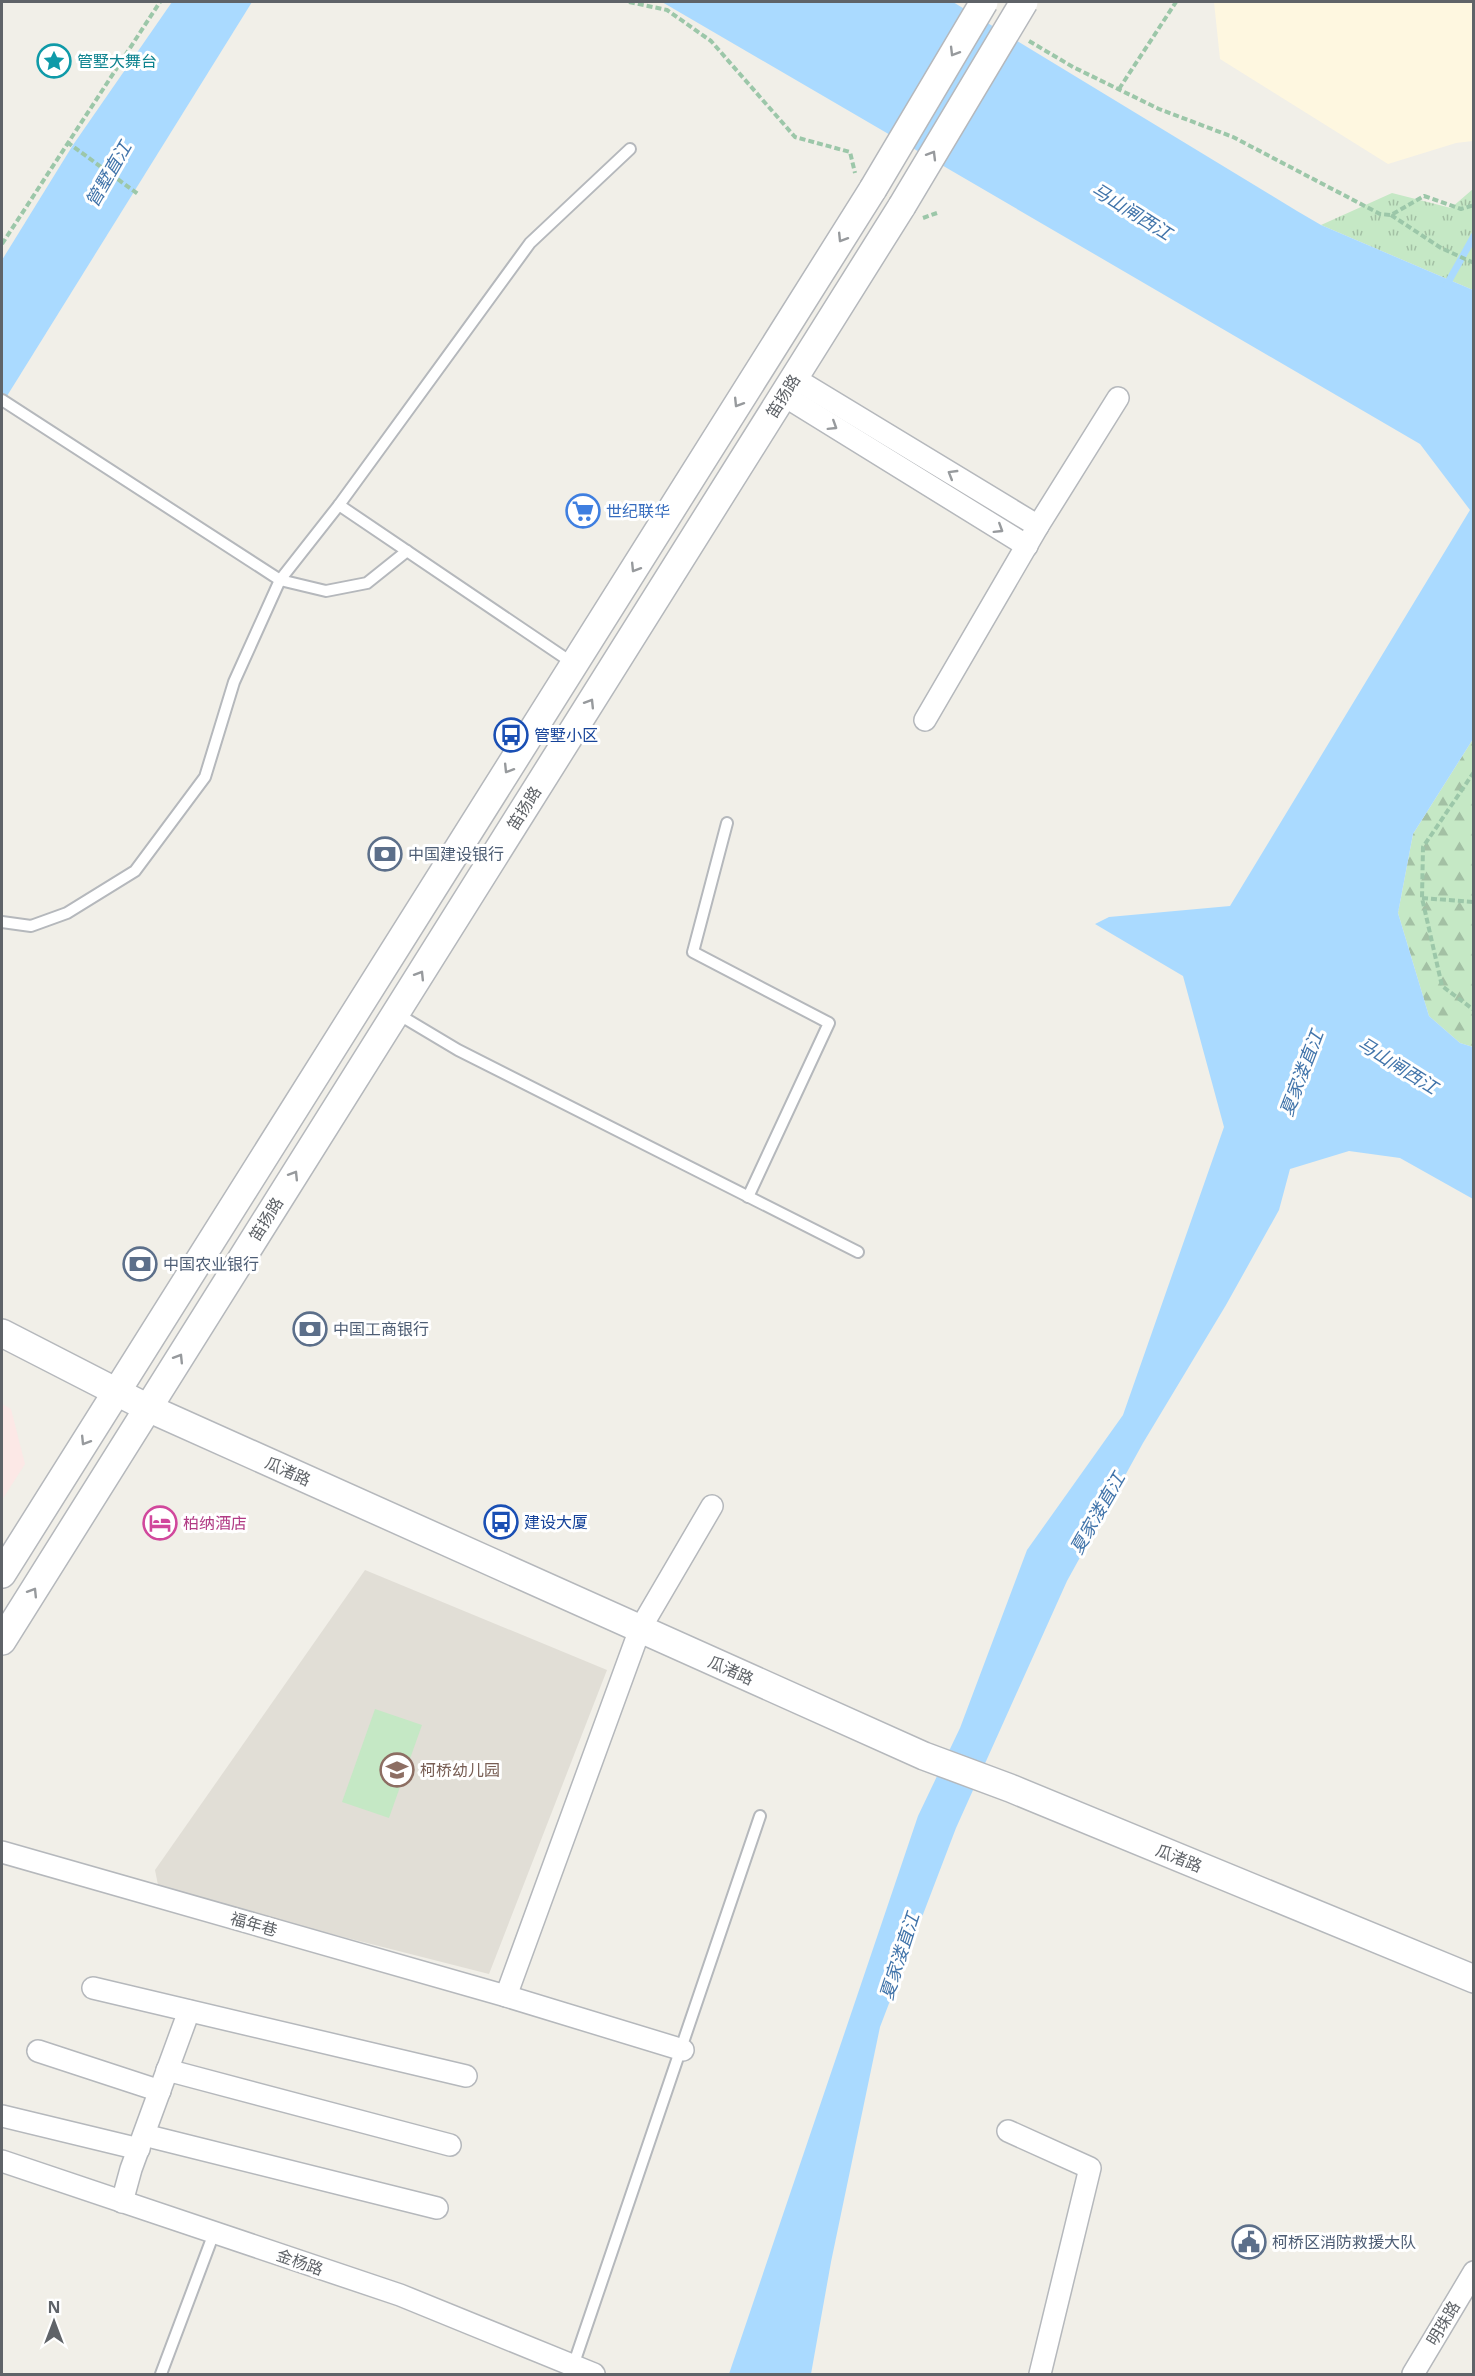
<svg xmlns="http://www.w3.org/2000/svg" width="1475" height="2376" font-family="'Noto Sans','Noto Sans SC',sans-serif">
<style>
.commercial{fill:#fef7e0}
.education{fill:#e1ded6}
.medical{fill:#fce8e6}
.grass{fill:url(#grass-tufts)}
.forest{fill:url(#forest-firs)}
.garden{fill:#c5e8c5}
.water{fill:#aadaff}
.lines{fill:none;stroke-linecap:round;stroke-linejoin:round}
.stream{stroke:#aadaff;stroke-width:7}
.service-casing{stroke:#b5b8bc;stroke-width:14}
.minor-casing{stroke:#b5b8bc;stroke-width:24}
.tertiary-casing{stroke:#b5b8bc;stroke-width:30}
.path{stroke:#9cc7a9;stroke-width:4;stroke-dasharray:6 3;stroke-linecap:butt}
.service{stroke:#fff;stroke-width:10}
.minor{stroke:#fff;stroke-width:21}
.tertiary{stroke:#fff;stroke-width:27}
.tertiary-bridge-casing{stroke:#b5b8bc;stroke-width:30;stroke-linecap:butt}
.tertiary-bridge{stroke:#fff;stroke-width:27}
.oneway{stroke:#979a9d}
.labels{text-anchor:middle;dominant-baseline:central;stroke-width:6;stroke-linejoin:round;paint-order:stroke}
.culture-label{font-size:16px;fill:#0d838f;stroke:#fff;text-anchor:start}
.street-label{font-size:16px;fill:#5f6368;stroke:#fff}
.shop-label{font-size:16px;fill:#366cbe;stroke:#fff;text-anchor:start}
.transit-label{font-size:16px;fill:#164399;stroke:#fff;text-anchor:start}
.service-label{font-size:16px;fill:#4e5e75;stroke:#fff;text-anchor:start}
.hotel-label{font-size:16px;fill:#b23c85;stroke:#fff;text-anchor:start}
.education-label{font-size:16px;fill:#785e54;stroke:#fff;text-anchor:start}
.water-label{font-size:18px;font-style:italic;fill:#4174aa;stroke:#fff}
</style>
<defs>
<pattern id="grass-tufts" width="24" height="20" patternUnits="userSpaceOnUse" patternTransform="scale(1.5)"><rect width="24" height="20" fill="#c5e8c5"/><path d="M3 7l-1-3M5 7V3M7 7l1-3M15 17l-1-3M17 17v-4M19 17l1-3" fill="none" stroke="#a3c0a4"/></pattern>
<pattern id="forest-firs" width="22" height="20" patternUnits="userSpaceOnUse" patternTransform="scale(1.5)"><rect width="22" height="20" fill="#c5e8c5"/><path d="M5 1l3.5 6h-7zM16 11l3.5 6h-7z" fill="#a3c0a4"/></pattern>
</defs>
<rect width="100%" height="100%" fill="#f1efe8"/>
<!-- commercial -->
<polygon class="commercial" points="1214,2 1473,2 1473,141 1456,143 1388,164 1220,59"/>
<!-- education -->
<polygon class="education" points="365,1570 607,1670 489,1974 159,1890 155,1870"/>
<!-- medical -->
<polygon class="medical" points="2,1404 11,1409 25,1464 2,1500"/>
<!-- grass -->
<polygon class="grass" points="1473,189 1473,290 1321,225 1392,193 1451,208"/>
<!-- forest -->
<polygon class="forest" points="1473,739 1473,1047 1460,1043 1429,1016 1398,913 1413,834"/>
<!-- garden -->
<polygon class="garden" points="375,1709 422,1725 389,1818 342,1802"/>
<!-- water -->
<g class="water">
<polygon points="172,2 252,2 2,404 2,260 73,145"/>
<polygon points="662,2 953,2 1297,211 1321,225 1473,290 1473,739 1413,834 1398,913 1429,1016 1460,1043 1473,1047 1473,1199 1400,1158 1349,1151 1290,1169 1279,1210 1226,1305 1143,1443 1067,1581 956,1828 880,2027 831,2262 811,2374 729,2374 918,1816 960,1728 1027,1550 1123,1415 1224,1127 1183,976 1095,924 1109,917 1230,906 1470,510 1420,444"/>
</g>
<g class="lines">
<!-- stream -->
<polyline class="stream" points="1446,286 1474,236"/>
<defs>
<g id="service">
<polyline points="2,400 280,580 326,591 367,583 407,551"/>
<polyline points="339,505 574,664"/>
<polyline points="727,823 693,952 829,1023 748,1197"/>
<polyline points="2,922 31,926 67,913 135,871 205,777 234,682 280,580 339,505 530,243 630,149"/>
<polyline points="396,1013 458,1050 858,1252"/>
<polyline points="573,2366 760,1816"/>
<polyline points="161,2374 214,2233"/>
</g>
<g id="minor">
<polyline points="794,378 1038,526"/>
<polyline points="783,395 1027,546"/>
<polyline points="925,720 1038,526 1118,398"/>
<polyline points="2,1852 506,1996 683,2050"/>
<polyline points="93,1988 466,2076"/>
<polyline points="506,1996 640,1629 712,1506"/>
<polyline points="38,2051 160,2091"/>
<polyline points="167,2070 450,2145"/>
<polyline points="2,2116 139,2149"/>
<polyline points="1008,2131 1090,2168 1040,2374"/>
<polyline points="144,2135 437,2208"/>
<polyline points="2,2161 400,2295 594,2374"/>
<polyline points="122,2202 131,2169 189,2011"/>
<polyline points="1413,2374 1474,2272"/>
</g>
<g id="tertiary">
<polyline points="2,1333 148,1408 924,1756 1010,1788 1474,1979"/>
<polyline points="2,1574 873,189"/>
<polyline points="2,1641 902,206"/>
</g>
</defs>
<!-- service casing -->
<use href="#service" class="service-casing"/>
<!-- minor casing -->
<use href="#minor" class="minor-casing"/>
<!-- tertiary casing -->
<use href="#tertiary" class="tertiary-casing"/>
<!-- path -->
<g class="path">
<polyline points="629,2 667,10 711,41 795,137 850,152 855,173"/>
<polyline points="1029,41 1073,67 1159,109 1233,137 1380,214 1391,215 1424,196 1461,209 1474,205"/>
<polyline points="1119,89 1176,2"/>
<polyline points="67,142 138,194"/>
<polyline points="1391,215 1441,248 1474,263"/>
<polyline points="923,218 937,213"/>
<polyline points="2,244 160,2"/>
<polyline points="1474,772 1423,847 1422,898 1442,986 1474,1010"/>
<polyline points="1422,898 1474,902"/>
</g>
<!-- service -->
<use href="#service" class="service"/>
<!-- minor -->
<use href="#minor" class="minor"/>
<!-- tertiary -->
<use href="#tertiary" class="tertiary"/>
<defs>
<g id="tertiary-bridge">
<polyline points="873,189 984,2"/>
<polyline points="902,206 1024,2"/>
</g>
</defs>
<!-- tertiary-bridge casing -->
<use href="#tertiary-bridge" class="tertiary-bridge-casing"/>
<!-- tertiary-bridge -->
<use href="#tertiary-bridge" class="tertiary-bridge"/>
</g>
<!-- one-way arrows -->
<defs><path id="oneway-chevron" d="M-2-3.5L2.5 0L-2 3.5" fill="none" stroke-width="1.6" stroke-linecap="round" stroke-linejoin="round" transform="scale(1.5)"/></defs>
<g class="oneway">
<use href="#oneway-chevron" transform="translate(954 52) rotate(121)"/>
<use href="#oneway-chevron" transform="translate(932 155) rotate(-59)"/>
<use href="#oneway-chevron" transform="translate(842 238) rotate(122)"/>
<use href="#oneway-chevron" transform="translate(738 403) rotate(122)"/>
<use href="#oneway-chevron" transform="translate(833 426) rotate(32)"/>
<use href="#oneway-chevron" transform="translate(952 474) rotate(-149)"/>
<use href="#oneway-chevron" transform="translate(999 529) rotate(32)"/>
<use href="#oneway-chevron" transform="translate(635 568) rotate(122)"/>
<use href="#oneway-chevron" transform="translate(590 703) rotate(-58)"/>
<use href="#oneway-chevron" transform="translate(508 769) rotate(122)"/>
<use href="#oneway-chevron" transform="translate(420 975) rotate(-58)"/>
<use href="#oneway-chevron" transform="translate(294 1175) rotate(-58)"/>
<use href="#oneway-chevron" transform="translate(179 1358) rotate(-58)"/>
<use href="#oneway-chevron" transform="translate(85 1441) rotate(122)"/>
<use href="#oneway-chevron" transform="translate(33 1592) rotate(-58)"/>
</g>
<!-- icons -->
<defs>
<symbol id="sight-ring" viewBox="-11 -11 22 22"><circle r="9.5" fill="#fff" stroke="#0f9aa8" stroke-width="1.5"/><path d="M0-6L1.8-2.2L6-1.7L2.9 1.2L3.7 5.4L0 3.3L-3.7 5.4L-2.9 1.2L-6-1.7L-1.8-2.2Z" fill="#0f9aa8"/></symbol>
<symbol id="supermarket-ring" viewBox="-11 -11 22 22"><circle r="9.5" fill="#fff" stroke="#3f7fe0" stroke-width="1.5"/><path d="M-6-5.5h2.5l.6 2H6L4.5 2H-2.5L-4.4-4H-6ZM-1.5 3.2a1.3 1.3 0 1 0 .1 0ZM3 3.2a1.3 1.3 0 1 0 .1 0Z" fill="#3f7fe0"/></symbol>
<symbol id="bus-ring" viewBox="-11 -11 22 22"><circle r="9.5" fill="#fff" stroke="#1a4fb4" stroke-width="1.5"/><path d="M-5-6H5V4H4V6H2V4H-2V6H-4V4H-5ZM-3.5-4V0h7V-4ZM-3.5 1.2v1.5H-2V1.2ZM2 1.2v1.5H3.5V1.2Z" fill="#1a4fb4"/></symbol>
<symbol id="bank-ring" viewBox="-11 -11 22 22"><circle r="9.5" fill="#fff" stroke="#5c6f8a" stroke-width="1.5"/><path d="M-6-4H6V4H-6ZM0-2.3a2.3 2.3 0 1 0 0 4.6a2.3 2.3 0 1 0 0-4.6Z" fill="#5c6f8a"/></symbol>
<symbol id="hotel-ring" viewBox="-11 -11 22 22"><circle r="9.5" fill="#fff" stroke="#d1479c" stroke-width="1.5"/><path d="M-6-4.5h1.5V1H6V5H4.5V3h-9V5H-6ZM-4 0a1.8 1.8 0 1 1 3.6 0ZM.5 0V-2.5h3Q6-2.5 6 0Z" fill="#d1479c"/></symbol>
<symbol id="school-ring" viewBox="-11 -11 22 22"><circle r="9.5" fill="#fff" stroke="#8d6e63" stroke-width="1.5"/><path d="M0-5L7-2L0 1L-7-2ZM-4 1L0 2.5L4 1V4Q0 6-4 4Z" fill="#8d6e63"/></symbol>
<symbol id="civic-ring" viewBox="-11 -11 22 22"><circle r="9.5" fill="#fff" stroke="#5c6f8a" stroke-width="1.5"/><path d="M-.6-6.5H3V-4.5H.6V-3L4-1V1h2V6H-6V1h2V-1L-.6-3ZM-1.2 2.5V6h2.4V2.5Z" fill="#5c6f8a"/></symbol>
</defs>
<g fill-rule="evenodd">
<use href="#sight-ring" x="35" y="42" width="38" height="38"/>
<use href="#supermarket-ring" x="564" y="492" width="38" height="38"/>
<use href="#bus-ring" x="492" y="716" width="38" height="38"/>
<use href="#bank-ring" x="366" y="835" width="38" height="38"/>
<use href="#bank-ring" x="121" y="1245" width="38" height="38"/>
<use href="#bank-ring" x="291" y="1310" width="38" height="38"/>
<use href="#bus-ring" x="482" y="1503" width="38" height="38"/>
<use href="#hotel-ring" x="141" y="1504" width="38" height="38"/>
<use href="#school-ring" x="378" y="1751" width="38" height="38"/>
<use href="#civic-ring" x="1230" y="2223" width="38" height="38"/>
</g>
<g class="labels">
<!-- culture labels -->
<g class="culture-label">
<text x="77" y="61">管墅大舞台</text>
</g>
<!-- street labels -->
<g class="street-label">
<text transform="translate(783 396) rotate(-58)">笛扬路</text>
<text transform="translate(524 808) rotate(-58)">笛扬路</text>
<text transform="translate(266 1219) rotate(-58)">笛扬路</text>
<text transform="translate(288 1471) rotate(24)">瓜渚路</text>
<text transform="translate(731 1670) rotate(24)">瓜渚路</text>
<text transform="translate(1179 1858) rotate(22)">瓜渚路</text>
<text transform="translate(254 1924) rotate(16)">福年巷</text>
<text transform="translate(300 2262) rotate(19)">金杨路</text>
<text transform="translate(1443 2323) rotate(-59)">明珠路</text>
</g>
<!-- shop labels -->
<g class="shop-label">
<text x="606" y="511">世纪联华</text>
</g>
<!-- transit labels -->
<g class="transit-label">
<text x="534" y="735">管墅小区</text>
<text x="524" y="1522">建设大厦</text>
</g>
<!-- service labels -->
<g class="service-label">
<text x="408" y="854">中国建设银行</text>
<text x="163" y="1264">中国农业银行</text>
<text x="333" y="1329">中国工商银行</text>
<text x="1272" y="2242">柯桥区消防救援大队</text>
</g>
<!-- hotel labels -->
<g class="hotel-label">
<text x="183" y="1523">柏纳酒店</text>
</g>
<!-- education labels -->
<g class="education-label">
<text x="420" y="1770">柯桥幼儿园</text>
</g>
<!-- water labels -->
<g class="water-label">
<text transform="translate(108 174) rotate(-60)">管墅直江</text>
<text transform="translate(1132 211) rotate(32)">马山闸西江</text>
<text transform="translate(1398 1065) rotate(32)">马山闸西江</text>
<text transform="translate(1301 1073) rotate(-69)">夏家溇直江</text>
<text transform="translate(1097 1513) rotate(-60)">夏家溇直江</text>
<text transform="translate(899 1956) rotate(-72)">夏家溇直江</text>
</g>
</g>
<!-- border -->
<rect width="1475" height="2376" fill="none" stroke="#5f6368" stroke-width="6"/>
<!-- north arrow -->
<g transform="translate(54 2322)" stroke="#ffffff" stroke-width="4.5" paint-order="stroke">
<path d="M0-4.5L10 22L0 15L-10 22Z" fill="#5f6368"/>
<text y="-9" font-size="16" font-weight="bold" text-anchor="middle" fill="#5f6368">N</text>
</g>
</svg>
